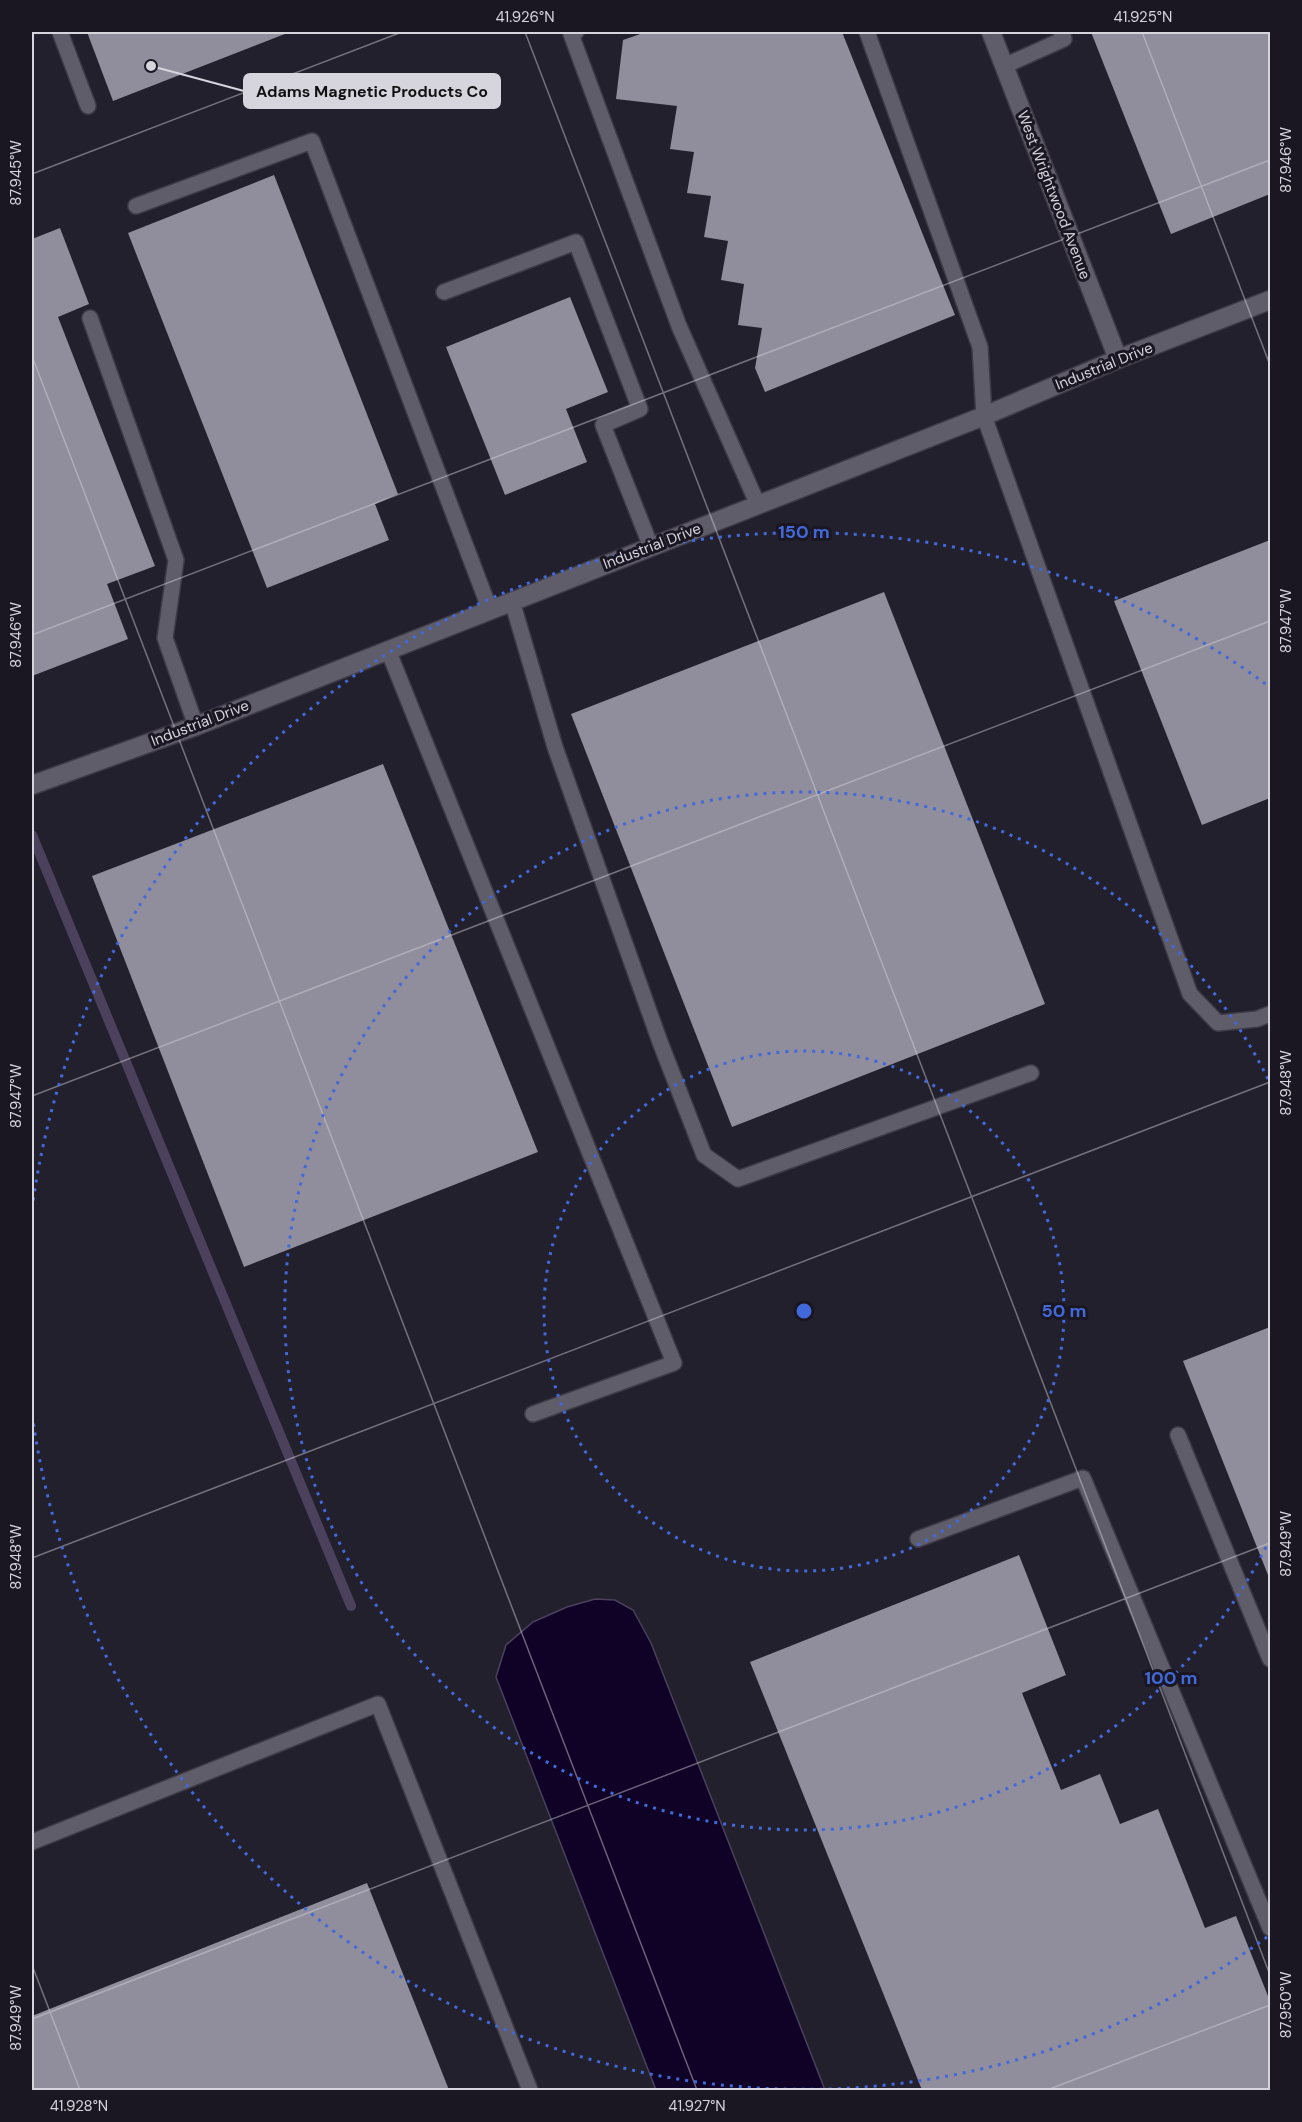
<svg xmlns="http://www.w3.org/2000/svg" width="1302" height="2122" font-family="'DM Sans',sans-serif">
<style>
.water{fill:#0f0226;stroke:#4b415d;stroke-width:1.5}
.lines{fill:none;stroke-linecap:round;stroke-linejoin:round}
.stream{stroke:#4b415d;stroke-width:10}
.building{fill:#908d9c}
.lane-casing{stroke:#3d3a45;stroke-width:18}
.street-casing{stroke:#3d3a45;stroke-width:21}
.secondary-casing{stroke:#3d3a45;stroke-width:21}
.lane{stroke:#605d6b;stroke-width:15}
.street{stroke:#605d6b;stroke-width:18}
.secondary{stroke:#605d6b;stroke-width:18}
.ticks{fill:none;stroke:#d6d4dc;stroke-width:1.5;stroke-opacity:0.45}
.ring{fill:none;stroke:#4269d9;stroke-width:3;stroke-dasharray:3 6}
.labels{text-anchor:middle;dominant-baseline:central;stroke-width:6;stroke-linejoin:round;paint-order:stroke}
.street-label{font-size:15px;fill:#d6d4dc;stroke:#1a1723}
.centre{fill:#4269d9;stroke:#1a1723;stroke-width:3}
.ring-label{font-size:18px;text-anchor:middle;font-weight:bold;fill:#4269d9;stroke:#1a1723;stroke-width:6;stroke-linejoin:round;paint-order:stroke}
.leader{fill:none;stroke:#d6d4dc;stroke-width:2}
.callout-dot{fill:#d6d4dc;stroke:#1a1723;stroke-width:2}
.callout{fill:#d6d4dc;stroke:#d6d4dc;stroke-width:2}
.callout-label{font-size:16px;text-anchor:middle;font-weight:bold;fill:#111}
.neatline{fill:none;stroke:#d6d4dc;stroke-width:2}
.ticks-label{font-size:15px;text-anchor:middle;fill:#d6d4dc}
</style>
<rect width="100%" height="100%" fill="#23202d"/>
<!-- water -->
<polygon class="water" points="595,1599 615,1600 633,1610 651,1643 825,2090 656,2090 496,1677 506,1645 533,1622 567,1607"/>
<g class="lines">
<!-- stream -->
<polyline class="stream" points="32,835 351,1606"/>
</g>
<!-- building -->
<g class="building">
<polygon points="87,32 290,32 113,101"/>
<polygon points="646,32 842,32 955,315 765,392 755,368 762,328 738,325 744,284 721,280 728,241 704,237 711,196 687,193 694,152 670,149 677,106 616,99 623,40"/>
<polygon points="1091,32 1270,32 1270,194 1171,234"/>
<polygon points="274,175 398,494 375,504 389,540 267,588 128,233"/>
<polygon points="60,228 89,304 58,317 155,566 107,584 128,639 32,676 32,239"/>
<polygon points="570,297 608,392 566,409 587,462 505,495 446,347"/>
<polygon points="1270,540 1270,798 1202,825 1114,601"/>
<polygon points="884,592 1045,1004 732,1127 571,714"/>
<polygon points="383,764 538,1152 244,1267 92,876"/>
<polygon points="1270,1327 1270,1580 1183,1361"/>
<polygon points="1019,1555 1066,1675 1022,1693 1061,1790 1100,1774 1120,1824 1158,1809 1205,1928 1236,1916 1270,2001 1270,2090 922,2090 750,1662"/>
<polygon points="367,1883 449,2090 32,2090 32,2016"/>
</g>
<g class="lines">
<defs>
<g id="lane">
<polyline points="60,32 88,106"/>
<polyline points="576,32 571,34 679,326 758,505"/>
<polyline points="867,32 980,347 984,416 1190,994 1218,1023 1257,1019 1270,1014"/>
<polyline points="1004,66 1064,39 1061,32"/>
<polyline points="136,206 312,141 490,610"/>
<polyline points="444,292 576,242 640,409 603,425 651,547"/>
<polyline points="90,318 176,560 165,638 196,726"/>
<polyline points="512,601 555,747 660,1042 704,1155 738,1179 1031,1073"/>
<polyline points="388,650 674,1363 533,1414"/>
<polyline points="1178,1435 1270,1659"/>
<polyline points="918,1539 1083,1478 1270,1928"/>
<polyline points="32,1842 378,1704 530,2090"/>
</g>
<polyline id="street" points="991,32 1118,359"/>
<polyline id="secondary" points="32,785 196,726 984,416 1118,359 1270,300"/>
</defs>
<!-- lane casing -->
<use href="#lane" class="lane-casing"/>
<!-- street casing -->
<use href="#street" class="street-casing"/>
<!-- secondary casing -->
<use href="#secondary" class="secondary-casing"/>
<!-- lane -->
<use href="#lane" class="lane"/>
<!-- street -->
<use href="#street" class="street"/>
<!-- secondary -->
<use href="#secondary" class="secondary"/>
</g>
<!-- ticks -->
<path class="ticks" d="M525 32 1270 1975M1142 32 1270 365M32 174 402 32M32 356 697 2090M32 635 1270 160M32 1096 1270 621M32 1558 1270 1082M32 1965 80 2090M32 2019 1270 1543M1047 2090 1270 2005"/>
<!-- distance rings -->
<g class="ring">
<circle cx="804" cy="1311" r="260"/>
<path d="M1270 1539A519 519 0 1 1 1270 1083"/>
<path d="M1267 1937A779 779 0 0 1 32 1413M32 1209A779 779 0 0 1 1267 685"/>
</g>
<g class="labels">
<!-- street labels -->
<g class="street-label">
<text transform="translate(1054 195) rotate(69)">West Wrightwood Avenue</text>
<text transform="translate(1104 366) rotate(-22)">Industrial Drive</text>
<text transform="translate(652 546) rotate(-21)">Industrial Drive</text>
<text transform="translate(200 723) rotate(-21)">Industrial Drive</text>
</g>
</g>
<circle cx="804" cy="1311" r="9" class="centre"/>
<g class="ring-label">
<text x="804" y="538">150 m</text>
<text x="1064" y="1317">50 m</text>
<text x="1171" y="1684">100 m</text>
</g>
<!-- callouts -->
<path class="leader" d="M151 66L244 91"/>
<circle class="callout-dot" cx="151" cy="66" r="6"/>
<rect class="callout" x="244" y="74" width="256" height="34" rx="6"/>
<g class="callout-label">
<text x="372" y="97">Adams Magnetic Products Co</text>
</g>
<!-- border -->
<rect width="1302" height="2122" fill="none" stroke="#1a1723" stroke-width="66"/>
<rect x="33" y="33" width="1236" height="2056" class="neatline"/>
<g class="ticks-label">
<text x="525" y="22">41.926°N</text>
<text x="1143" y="22">41.925°N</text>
<text transform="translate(1286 160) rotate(-90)" y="5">87.946°W</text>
<text transform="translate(16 173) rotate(-90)" y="5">87.945°W</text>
<text transform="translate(1286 621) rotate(-90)" y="5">87.947°W</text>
<text transform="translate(16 635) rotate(-90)" y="5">87.946°W</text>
<text transform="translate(1286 1083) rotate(-90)" y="5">87.948°W</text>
<text transform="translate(16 1096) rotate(-90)" y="5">87.947°W</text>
<text transform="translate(1286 1544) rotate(-90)" y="5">87.949°W</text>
<text transform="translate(16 1557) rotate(-90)" y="5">87.948°W</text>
<text transform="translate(1286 2005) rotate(-90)" y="5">87.950°W</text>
<text transform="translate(16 2018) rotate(-90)" y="5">87.949°W</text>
<text x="79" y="2111">41.928°N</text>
<text x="697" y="2111">41.927°N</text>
</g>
</svg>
